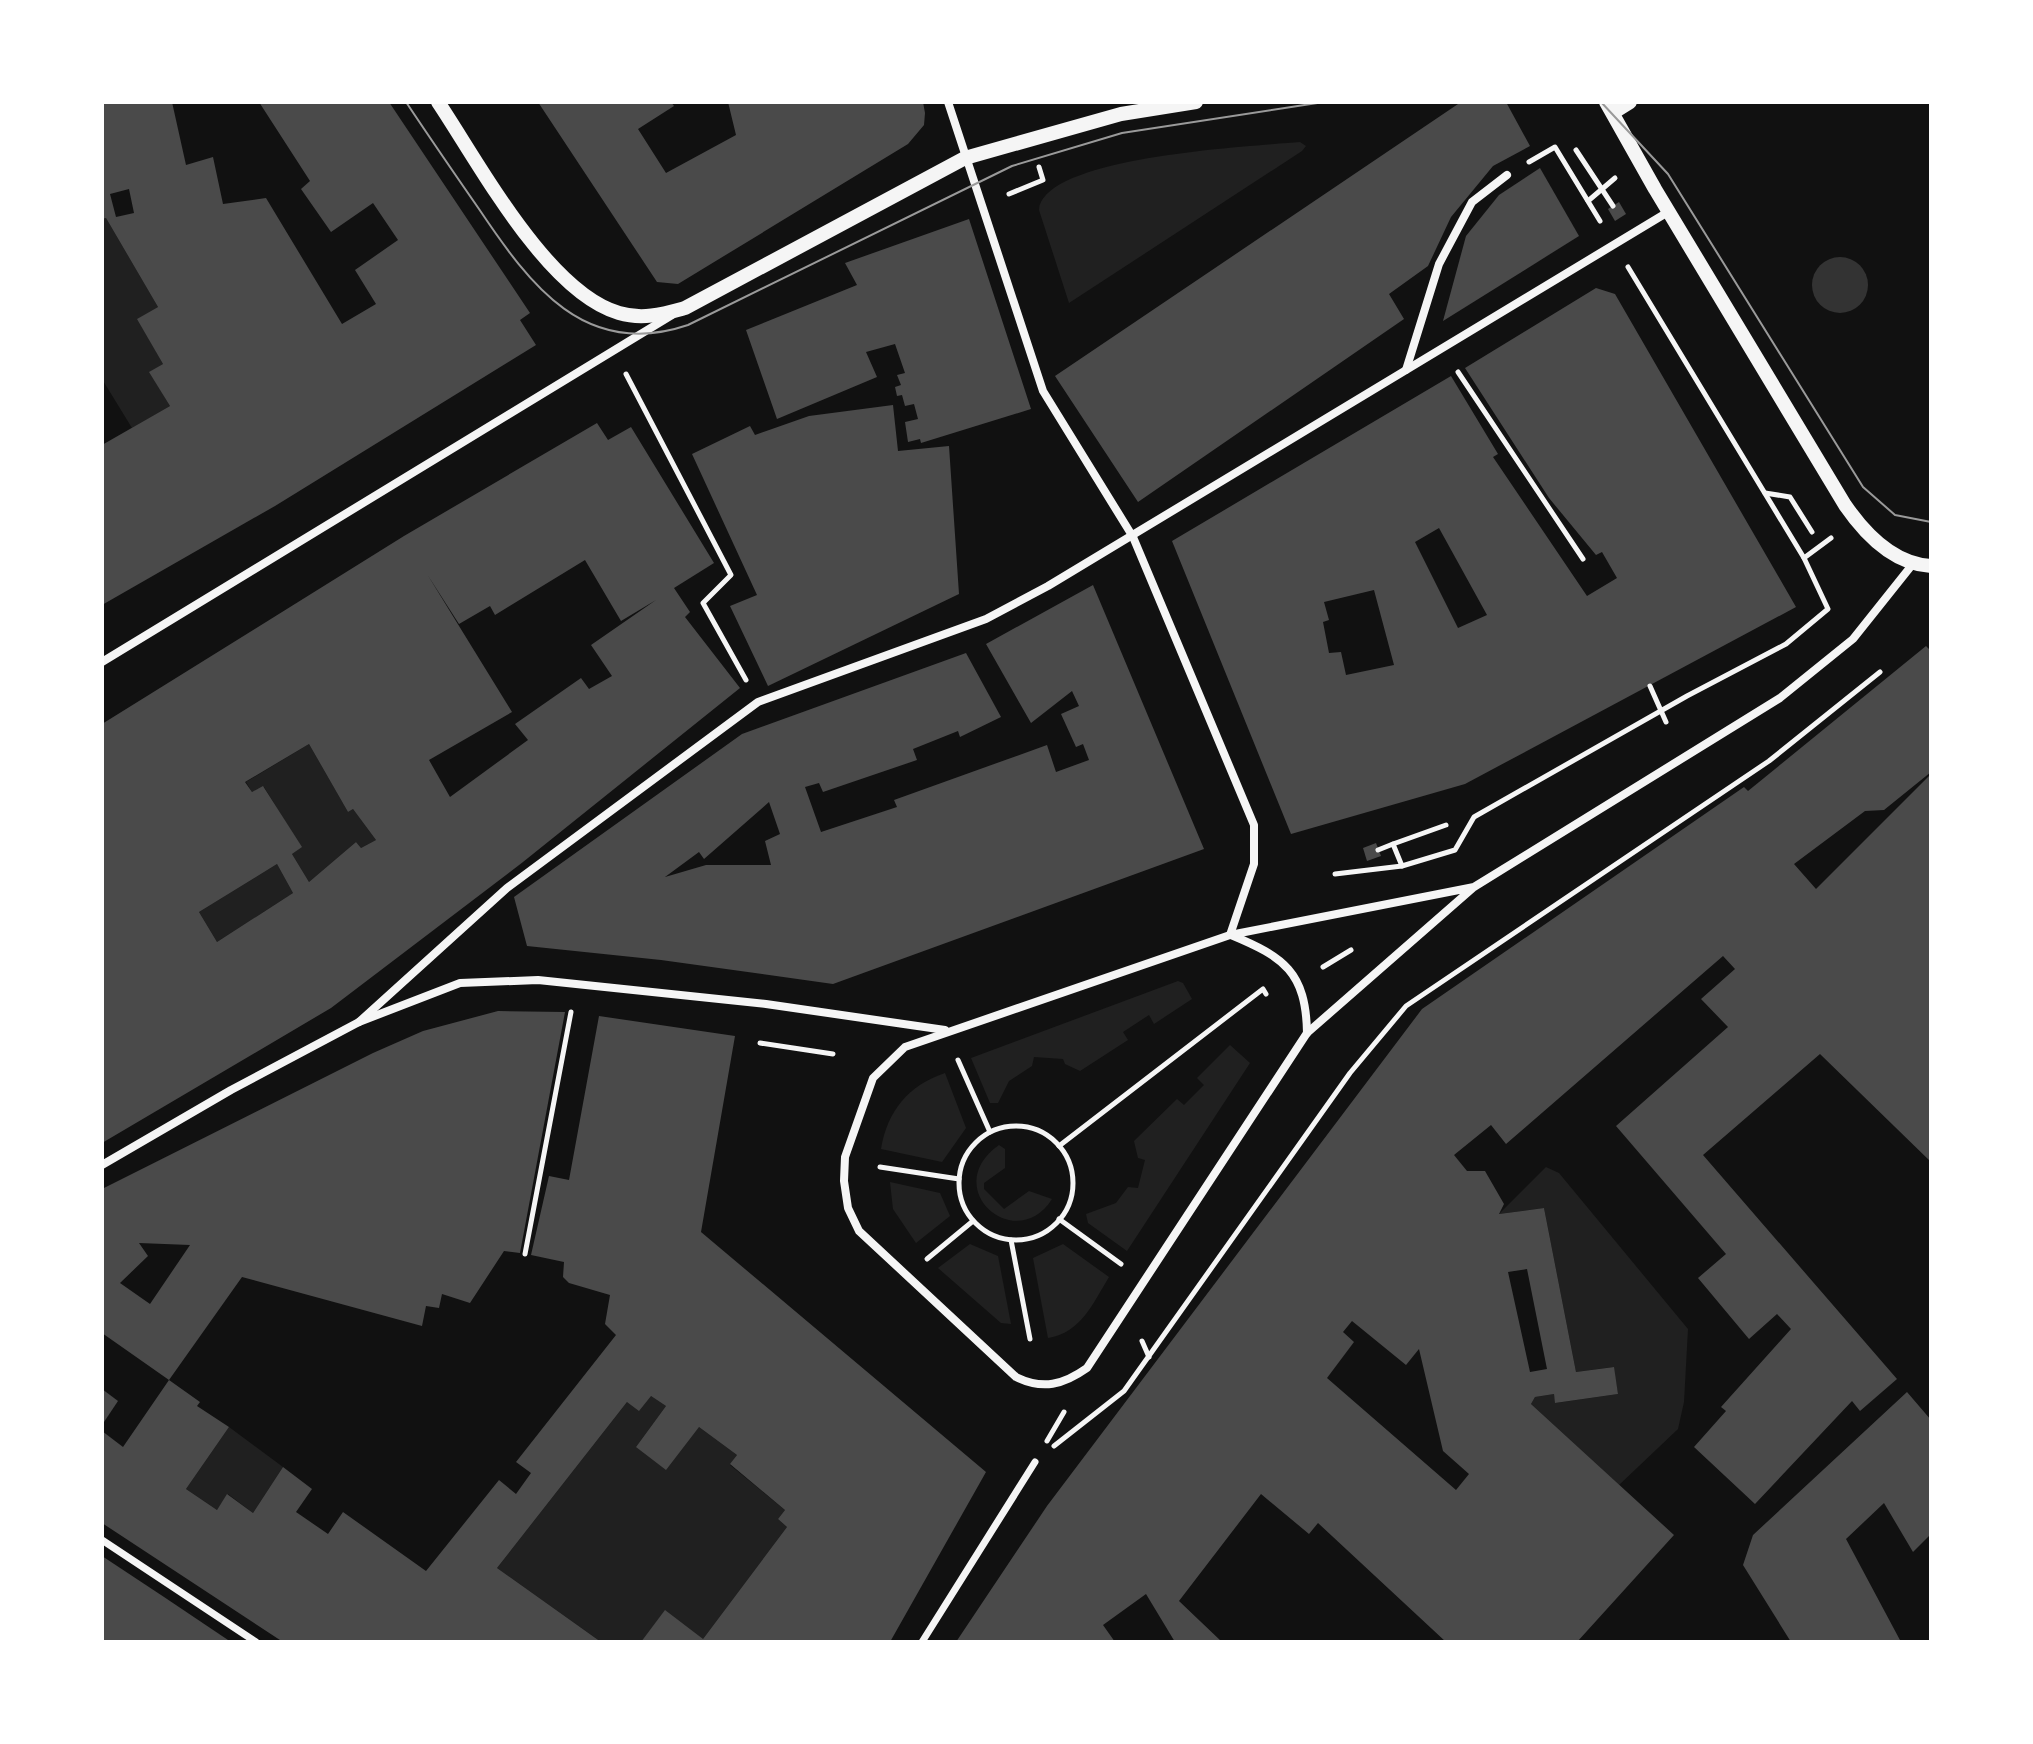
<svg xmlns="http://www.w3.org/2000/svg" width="2033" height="1744" font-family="'Source Sans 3',sans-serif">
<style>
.green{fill:#202020}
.water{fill:#333}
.building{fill:#4a4a4a;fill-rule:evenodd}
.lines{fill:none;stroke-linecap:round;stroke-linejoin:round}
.path{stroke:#f5f5f5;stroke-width:5}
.pedestrian{stroke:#f5f5f5;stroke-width:7}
.minor{stroke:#f5f5f5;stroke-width:8}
.tertiary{stroke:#f5f5f5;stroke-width:14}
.tram{stroke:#9a9a9a;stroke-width:2}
</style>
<rect width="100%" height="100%" fill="#111"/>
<!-- green -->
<g class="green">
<path d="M1300 142 1306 146 1302 151 1069 303 1039 210C1042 156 1255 146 1300 142Z"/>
<polygon points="106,218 158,307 138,319 163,364 150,372 170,406 132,428 102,379 102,219"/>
<polygon points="309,744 348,812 353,809 376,840 361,848 356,842 309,882 292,854 301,847 264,787 252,792 246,782"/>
<polygon points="277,864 293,893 217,942 199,912"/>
<polygon points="1178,981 1183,983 1192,999 1154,1024 1149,1015 1123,1032 1128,1040 1080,1071 1065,1064 1063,1059 1034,1057 1032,1066 1009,1081 998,1103 990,1103 971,1058"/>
<polygon points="1230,1045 1250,1063 1127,1251 1088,1223 1086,1214 1116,1203 1128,1187 1138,1188 1145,1160 1138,1158 1134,1141 1177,1099 1184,1105 1204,1085 1197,1078"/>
<path d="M945 1073 966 1128 942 1162 881 1149C887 1111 909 1085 945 1073Z"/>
<path d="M999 1145 1005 1149V1168L984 1183V1189L1004 1209 1029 1191 1052 1199C1016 1256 938 1188 999 1145Z"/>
<polygon points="1546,1167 1559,1173 1688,1329 1684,1402 1678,1429 1619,1485 1531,1404 1535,1397 1554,1394 1556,1403 1618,1394 1613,1367 1576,1372 1544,1208 1499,1214"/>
<polygon points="890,1182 940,1193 950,1216 916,1243 893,1209"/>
<polygon points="970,1244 998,1256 1011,1324 1001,1323 938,1268"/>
<path d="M1063 1244 1109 1277C1093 1303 1081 1333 1048 1338L1033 1258Z"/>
<polygon points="651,1396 666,1406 636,1447 699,1427 737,1455 730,1465 785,1510 778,1519 787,1527 703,1639 601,1642 497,1568 627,1402"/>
<polygon points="229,1427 283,1467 253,1513 228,1494 217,1510 186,1489"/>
</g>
<!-- water -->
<circle class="water" cx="1840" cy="285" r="28"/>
<!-- building -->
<g class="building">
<path d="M102 102H172L186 165 213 157 223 204 266 198 342 324 376 304 355 270 398 240 373 203 331 232 301 189 310 181 259 102H389L530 313 520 320 536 345 275 506 102 605V445L170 406 149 372 163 364 137 319 158 307 106 218 102 219ZM129 189 134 213 116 217 110 194Z"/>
<polygon points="538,102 671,102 674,106 638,129 666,173 736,135 728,102 923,102 925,113 924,125 908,144 678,284 657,282"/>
<polygon points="1461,102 1506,102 1530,146 1493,166 1451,217 1428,266 1389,294 1404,319 1138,502 1055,376"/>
<polygon points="1540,168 1579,236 1443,321 1466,236 1499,195"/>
<polygon points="1619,202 1626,214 1615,221 1608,209"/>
<polygon points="969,219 1031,409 921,443 920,439 908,442 905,422 918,419 914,404 905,406 902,395 897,396 895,387 901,385 897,375 905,373 895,344 866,352 877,377 777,419 746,330 857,285 845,263"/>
<path d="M1596 288 1615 294 1796 607 1465 784 1291 834 1172 541 1451 376 1498 454 1493 457 1587 596 1617 578 1602 552 1596 555 1549 498 1465 368ZM1439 528 1487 615 1458 628 1415 542ZM1374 590 1394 665 1346 675 1341 652 1329 653 1323 622 1329 620 1324 602Z"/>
<polygon points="893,405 898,451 949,446 959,594 768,686 730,606 757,595 692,454 750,426 755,435 809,416"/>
<path d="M597 423 608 440 631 427 714 563 674 588 690 612 685 617 740 688 523 862 331 1008 102 1143V724L404 536ZM585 560 621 621 656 600 591 645 612 676 589 689 581 678 515 724 528 740 450 797 429 760 512 712 427 574 459 624 490 606 495 615ZM309 744 348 812 353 809 376 840 361 848 356 842 309 882 292 854 302 847 263 786 252 792 245 782ZM277 864 293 893 217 942 199 912Z"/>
<path d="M1093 585 1204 849 833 984 661 960 527 946 514 897 742 734 966 653 1001 717 960 737 958 731 913 749 917 760 823 792 819 783 805 787 821 832 897 807 894 800 1047 745 1056 772 1089 760 1083 744 1076 747 1061 714 1079 706 1072 691 1031 723 986 644ZM769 802 780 834 765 841 771 865H706L665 877 699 852 704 859Z"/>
<path d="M1926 646 1931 651V772L1884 810 1865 811 1794 864 1816 889 1931 774V1162L1820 1054 1703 1155 1897 1379 1860 1411 1852 1401 1755 1504 1694 1447 1726 1411 1721 1407 1791 1329 1777 1314 1749 1339 1698 1278 1726 1254 1616 1126 1728 1027 1701 999 1735 969 1723 956 1506 1144 1491 1125 1454 1155 1467 1171H1485L1504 1204 1499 1214 1544 1208 1576 1372 1614 1367 1618 1394 1555 1403 1554 1394 1535 1397 1531 1404 1674 1535 1577 1642H1446L1318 1523 1309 1534 1261 1494 1179 1601 1222 1642H1175L1146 1594 1103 1625 1115 1642H956L1047 1506 1422 1009 1744 787 1748 791ZM1527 1269 1547 1369 1530 1372 1508 1272ZM1352 1321 1406 1365 1419 1349 1443 1451 1469 1474 1456 1490 1327 1378 1354 1342 1343 1332Z"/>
<polygon points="1376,843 1381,856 1367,861 1363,848"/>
<path d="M498 1011 565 1012 520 1253 504 1251 470 1303 442 1294 439 1308 426 1306 422 1326 242 1277 169 1380 102 1333V1189L373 1053 423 1031ZM139 1243 190 1245 150 1304 120 1283 148 1256Z"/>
<polygon points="599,1016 735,1036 701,1232 986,1472 890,1642 641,1642 665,1610 703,1639 787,1527 778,1519 785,1510 730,1464 737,1455 699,1427 666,1470 636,1447 666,1406 651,1396 639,1411 627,1402 497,1568 601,1642 283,1642 102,1523 102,1431 123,1447 169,1380 200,1402 197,1406 229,1427 186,1489 217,1510 227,1494 253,1513 283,1467 312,1489 296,1512 328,1534 343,1512 426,1571 499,1480 516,1494 531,1473 516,1462 616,1335 605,1324 610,1295 569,1283 563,1277 564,1262 531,1255 549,1176 569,1180"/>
<polygon points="102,1389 118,1401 102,1425"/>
<polygon points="1907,1392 1931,1420 1931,1534 1913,1552 1884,1503 1846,1539 1901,1642 1791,1642 1743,1565 1753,1535"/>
<polygon points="102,1556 164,1597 231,1642 102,1642"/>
</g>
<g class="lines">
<!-- path -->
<g class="path">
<polyline points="1576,150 1613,206"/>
<polyline points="1529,162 1555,147 1600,221"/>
<polyline points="1009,194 1043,180 1039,167"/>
<polyline points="1588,201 1615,178"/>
<polyline points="1628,267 1804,558"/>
<polyline points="1458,372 1583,559"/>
<polyline points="626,374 731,575 703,603 746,680"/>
<polyline points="1765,493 1790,497 1812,532"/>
<polyline points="1650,686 1666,722"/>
<polyline points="1378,850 1393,844"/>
<polyline points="1402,866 1393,844 1446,825"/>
<polyline points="1335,874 1402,866 1455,850 1474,817 1687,696 1786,644 1828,609 1804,558 1831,538"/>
<polyline points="1323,967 1351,950"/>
<polyline points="760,1043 833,1054"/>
<polyline points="958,1060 990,1132"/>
<circle cx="1016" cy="1183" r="57"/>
<polyline points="1059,1146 1263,989 1266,994"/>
<polyline points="880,1167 959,1179"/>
<polyline points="1059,1219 1121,1264"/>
<polyline points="1011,1240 1030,1339"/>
<polyline points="525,1254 571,1012"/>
<polyline points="927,1259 973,1221"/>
<polyline points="1142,1341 1149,1357"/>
<polyline points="1047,1441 1064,1412"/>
<polyline points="1054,1446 1124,1391 1350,1073 1406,1006 1769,761 1880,672"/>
</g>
<!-- pedestrian -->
<g class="pedestrian">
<polyline points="102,1540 256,1642"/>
<polyline points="922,1642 1035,1462"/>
</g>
<!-- minor -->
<g class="minor">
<polyline points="948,102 1043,391 1133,537 1254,825 1254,864 1230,935"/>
<polyline points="1406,370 1439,264 1472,202 1507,175"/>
<polyline points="102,662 672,315"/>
<path d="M1474 887 1230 935 905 1047 873 1078 845 1157 844 1181 848 1208 859 1231 1016 1377C1043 1390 1063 1385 1087 1368L1307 1033 1474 887 1780 698 1853 639 1912 565"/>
<path d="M1231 935C1284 957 1306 972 1307 1033"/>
<polyline points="359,1022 507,888 758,702 986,619 1048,586 1668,212"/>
<polyline points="102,1165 231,1090 359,1022 460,983 538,980 766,1004 945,1030"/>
</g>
<!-- tertiary -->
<g class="tertiary">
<path d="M438 102C479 163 547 292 619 313 643 320 663 314 685 308L965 158 1121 114 1196 102"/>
<path d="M1606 102 1655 189 1845 505C1865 534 1893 564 1931 566"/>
<polyline points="1614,112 1630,102"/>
</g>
<!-- tram -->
<g class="tram">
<path d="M406 102C430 138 454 173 479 209 530 285 585 360 688 325L1012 166 1122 133 1324 102"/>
<polyline points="1601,102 1668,174 1863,487 1895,515 1931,522"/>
</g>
</g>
<!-- border -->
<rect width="2033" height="1744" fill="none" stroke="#ffffff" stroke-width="208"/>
</svg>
